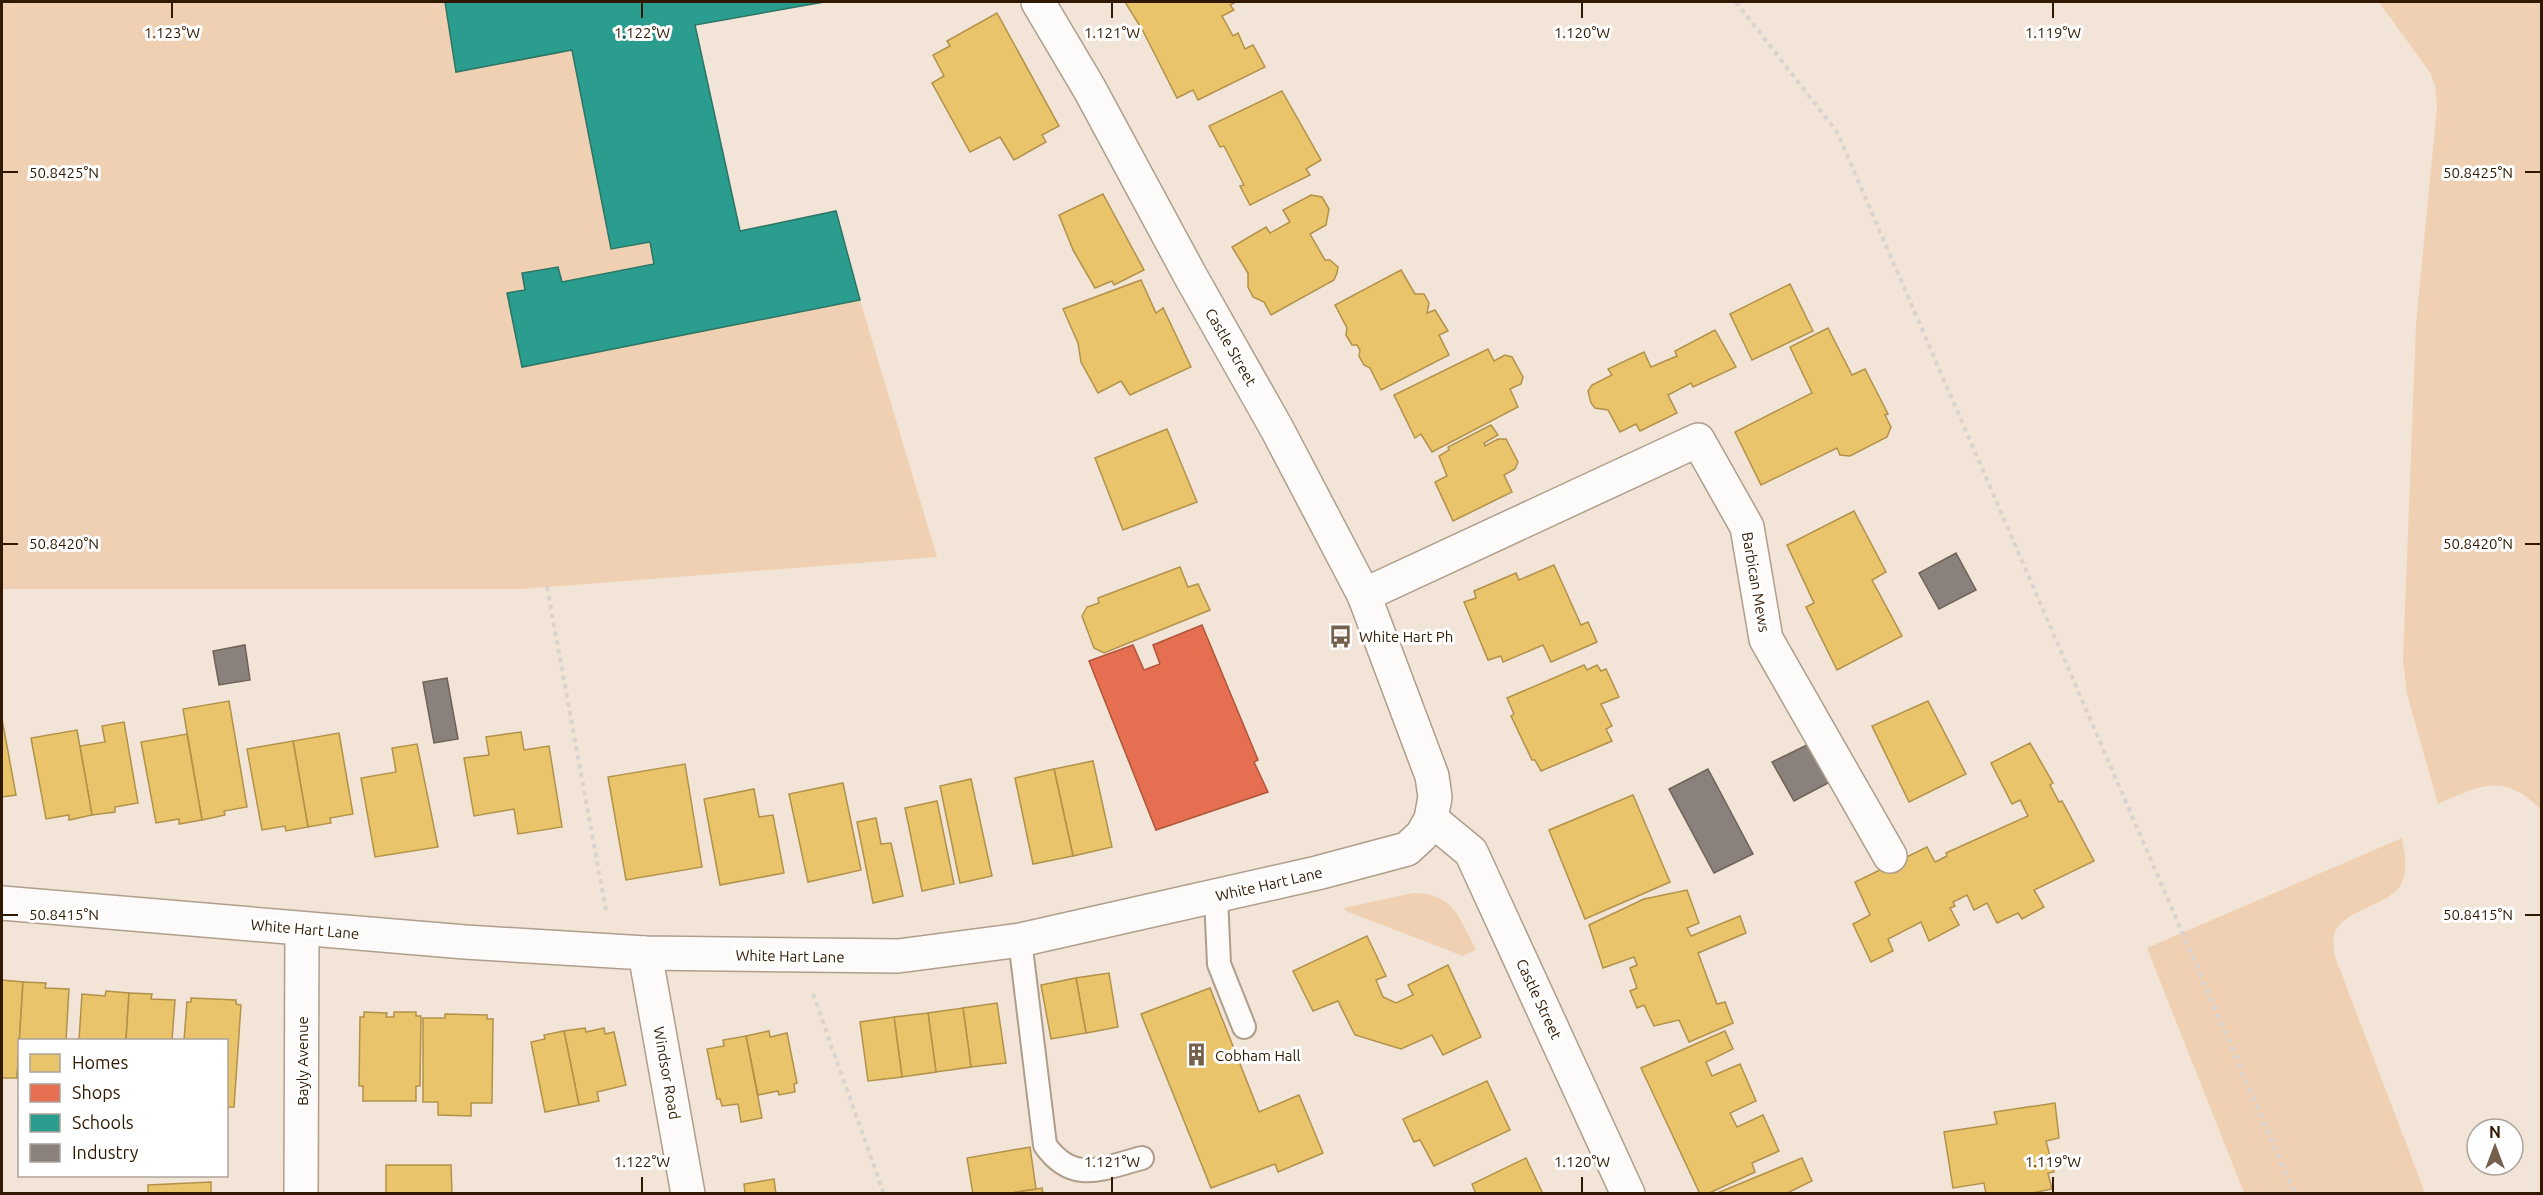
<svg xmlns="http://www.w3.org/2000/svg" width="2543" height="1195" font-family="Ubuntu,sans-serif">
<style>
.green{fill:#f0d0b2}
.homes{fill:#e9c46a;stroke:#b2914a;stroke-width:1.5}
.shops{fill:#e76f51;stroke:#b05539;stroke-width:1.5}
.schools{fill:#2a9d8f;stroke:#2c7564;stroke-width:1.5}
.industry{fill:#8a817c;stroke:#6f6257;stroke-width:1.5}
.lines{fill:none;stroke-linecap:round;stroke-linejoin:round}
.service-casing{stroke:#af9e8b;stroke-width:26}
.minor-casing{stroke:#af9e8b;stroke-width:36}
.tertiary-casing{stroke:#af9e8b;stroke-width:36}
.path{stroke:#d9d4cf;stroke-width:4;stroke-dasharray:4.5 4.5;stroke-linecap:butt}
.service{stroke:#fdfbf9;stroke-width:22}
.minor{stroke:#fdfbf9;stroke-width:33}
.tertiary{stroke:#fdfbf9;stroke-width:33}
.ticks{fill:none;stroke:#301900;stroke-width:2}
.labels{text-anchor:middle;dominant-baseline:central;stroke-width:6;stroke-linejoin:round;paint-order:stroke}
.street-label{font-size:15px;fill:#301900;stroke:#fff}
.poi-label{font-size:15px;fill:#301900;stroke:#fff;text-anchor:start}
.ticks-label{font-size:15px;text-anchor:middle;fill:#301900;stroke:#fff;stroke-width:6;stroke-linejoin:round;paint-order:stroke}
</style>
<rect width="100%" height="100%" fill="#f2e4d6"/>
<!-- green -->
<g class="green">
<polygon points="2,2 445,2 457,72 572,50 611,248 650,242 654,264 562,282 558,267 522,273 525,290 507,293 522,367 860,300 937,557 522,589 2,589"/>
<path d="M2379 2H2541V810C2504 772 2481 785 2438 804L2407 694 2403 661 2416 324 2437 107 2435 86 2431 74Z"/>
<path d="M2402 838C2404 852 2408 866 2403 880 2394 907 2342 907 2334 935 2333 940 2334 949 2334 954L2425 1193H2244L2147 948Z"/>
<path d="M1413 893C1454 893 1459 918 1476 950L1463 956 1346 911 1344 908Z"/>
</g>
<!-- homes -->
<g class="homes">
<polygon points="1125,2 1236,2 1230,5 1234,10 1222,16 1233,36 1238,33 1245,49 1253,45 1265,67 1198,100 1193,90 1177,98 1143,31"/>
<polygon points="997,13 1059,126 1042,135 1046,142 1014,160 1000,137 970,152 932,83 944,76 933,55 950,46 947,41"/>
<polygon points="1282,91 1321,160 1306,169 1310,175 1250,205 1240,186 1244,185 1224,146 1220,147 1209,126"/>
<polygon points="1103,194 1144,270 1114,285 1112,281 1095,288 1073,250 1059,215"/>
<polygon points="1311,195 1322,197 1329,209 1326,225 1310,234 1325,260 1330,260 1338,267 1337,273 1334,280 1271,315 1264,302 1253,297 1248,287 1248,273 1232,247 1266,227 1270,233 1290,222 1283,210"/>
<polygon points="1401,270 1415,294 1424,294 1429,303 1427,313 1435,310 1448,331 1439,335 1449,355 1381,390 1370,368 1364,365 1359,356 1360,350 1357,345 1352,345 1346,335 1347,328 1335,305"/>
<polygon points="1141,280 1156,313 1163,308 1191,367 1130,395 1121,381 1098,393 1081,362 1078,343 1063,309"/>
<polygon points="1790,284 1813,331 1752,360 1730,314"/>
<polygon points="1828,328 1852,375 1865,369 1888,414 1885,415 1891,427 1887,437 1850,456 1840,455 1837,448 1761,485 1735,432 1812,393 1790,347"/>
<polygon points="1715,330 1736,367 1693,387 1691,383 1668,395 1677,413 1640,431 1636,424 1620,432 1608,410 1595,408 1591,403 1588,391 1592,385 1612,375 1608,369 1644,352 1651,367 1677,356 1675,351"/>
<polygon points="1488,349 1494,361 1505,355 1512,357 1523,377 1521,384 1510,389 1518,407 1432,452 1421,434 1415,438 1394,395"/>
<polygon points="1491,425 1498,435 1484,443 1485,446 1498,439 1506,439 1518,462 1515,469 1504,475 1512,492 1453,521 1435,482 1447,476 1439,456 1449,450 1448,447"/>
<polygon points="1167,429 1197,502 1123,530 1095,458"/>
<polygon points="1854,511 1886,572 1872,580 1902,636 1837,670 1806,607 1814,603 1787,545"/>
<polygon points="1554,565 1581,625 1588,622 1597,642 1551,662 1543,645 1503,662 1501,656 1488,660 1464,602 1476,598 1474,591 1516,573 1519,580"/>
<polygon points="1180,567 1188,587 1198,584 1210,610 1104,653 1094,648 1082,616 1087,607 1099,603 1098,598"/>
<polygon points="1584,665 1587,670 1597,665 1601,671 1606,669 1619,697 1601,704 1612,726 1606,729 1612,741 1541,771 1535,760 1532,760 1511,716 1514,714 1507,698"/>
<polygon points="229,701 247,807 224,811 225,815 202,820 183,709"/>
<polygon points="1928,701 1966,774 1909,802 1872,726"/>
<polygon points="2,719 16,795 2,797"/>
<polygon points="124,722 138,803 115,807 115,812 92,815 80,746 105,742 102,726"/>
<polygon points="77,730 92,815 69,820 69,815 46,819 31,738"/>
<polygon points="521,732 524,750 549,746 562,827 518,834 514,809 474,816 464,758 489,755 486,737"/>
<polygon points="339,733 353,814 330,818 331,823 308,827 293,741"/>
<polygon points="187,734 202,820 179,824 179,819 156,823 141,742"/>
<polygon points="293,741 308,827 286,831 285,826 262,830 247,749"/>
<polygon points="2030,743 2053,783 2050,785 2059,802 2062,801 2094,861 2034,890 2044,907 2022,919 2018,913 1997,923 1987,903 1974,910 1967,895 1953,902 1955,906 1950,908 1959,925 1929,941 1921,922 1888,939 1893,951 1871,962 1853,924 1870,915 1855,882 1927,847 1935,862 1947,856 1946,853 2028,816 2020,800 2012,804 1991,763"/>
<polygon points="417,744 438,847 375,857 361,778 396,772 392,748"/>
<polygon points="1093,761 1112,847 1073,856 1054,769"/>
<polygon points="685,764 702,867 626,880 608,777"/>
<polygon points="1054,769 1073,856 1033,864 1015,778"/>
<polygon points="971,779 992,876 960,883 940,786"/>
<polygon points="843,783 861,870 808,882 789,794"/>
<polygon points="754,789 759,817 773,815 784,873 720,885 704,799"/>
<polygon points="1633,795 1670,882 1585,919 1549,830"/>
<polygon points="937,801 954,884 922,891 905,808"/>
<polygon points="876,818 881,844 891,843 903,896 873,903 857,822"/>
<polygon points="1687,890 1699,923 1687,928 1691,936 1740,916 1746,933 1698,953 1717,1004 1725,1002 1733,1023 1689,1042 1679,1020 1654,1026 1644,1005 1637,1008 1630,991 1637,988 1630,968 1637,965 1634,957 1603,968 1589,925 1644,899"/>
<polygon points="1367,936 1386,976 1376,980 1383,997 1396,1003 1413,995 1408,985 1448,965 1481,1037 1443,1055 1432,1035 1401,1049 1355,1035 1338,1001 1313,1011 1293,971"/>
<polygon points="1109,973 1118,1027 1086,1033 1076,978"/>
<polygon points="1076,978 1086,1033 1051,1039 1041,985"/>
<polygon points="2,980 23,982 17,1078 2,1078"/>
<polygon points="23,982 46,983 45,988 69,989 66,1040 20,1040 20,1078 17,1078"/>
<polygon points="1210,988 1259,1112 1299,1095 1323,1153 1278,1172 1275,1164 1211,1188 1141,1014"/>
<polygon points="106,991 129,993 126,1040 79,1040 82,994 105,996"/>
<polygon points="129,993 152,994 151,999 175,1000 172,1040 126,1040"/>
<polygon points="191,998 236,1000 236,1004 241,1005 234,1107 226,1107 226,1040 184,1040 187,1002 191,1002"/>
<polygon points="997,1003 1006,1063 971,1067 963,1008"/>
<polygon points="963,1008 971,1067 936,1072 928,1013"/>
<polygon points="364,1012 387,1013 386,1017 394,1017 394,1012 416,1012 416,1016 421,1016 420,1086 416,1086 416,1101 363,1101 363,1086 359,1086 360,1017 364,1017"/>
<polygon points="928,1013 936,1072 902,1077 894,1017"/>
<polygon points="445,1014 487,1015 487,1019 493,1019 492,1103 471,1103 471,1116 438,1115 438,1102 423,1102 423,1018 445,1018"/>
<polygon points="894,1017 902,1077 868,1081 860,1022"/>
<polygon points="585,1028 586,1032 604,1028 605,1034 614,1032 626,1085 597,1092 599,1101 579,1105 564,1031"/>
<polygon points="564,1031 579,1105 545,1112 531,1042 545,1039 544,1035"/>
<polygon points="769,1031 770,1037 787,1033 797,1083 794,1084 795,1092 779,1095 778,1091 758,1095 746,1036"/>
<polygon points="1725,1031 1733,1049 1706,1062 1712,1076 1740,1064 1756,1101 1730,1113 1737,1127 1763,1115 1779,1151 1752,1163 1755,1172 1707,1194 1700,1194 1641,1068"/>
<polygon points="746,1036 762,1118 741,1122 738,1104 722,1106 720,1099 717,1099 707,1049 724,1046 723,1040"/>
<polygon points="1487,1081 1510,1130 1434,1166 1420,1140 1414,1142 1403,1119"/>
<polygon points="2055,1103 2059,1138 2046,1141 2054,1172 2048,1173 2052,1189 2027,1194 1986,1194 1984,1183 1953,1188 1944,1132 1997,1124 1994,1112"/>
<polygon points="1030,1147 1036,1189 1006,1194 973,1194 967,1158"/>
<polygon points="1526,1158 1543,1194 1476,1194 1472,1184"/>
<polygon points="1802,1158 1812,1181 1785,1194 1715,1194"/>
<polygon points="386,1165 451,1165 452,1194 386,1194"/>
<polygon points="774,1179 776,1194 745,1194 744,1184"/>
<polygon points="211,1182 211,1194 148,1194 148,1185"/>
<polygon points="1042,1188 1043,1194 1006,1194"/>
</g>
<!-- shops -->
<polygon class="shops" points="1202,625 1258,760 1254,762 1268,792 1156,830 1089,661 1133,645 1144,670 1160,664 1153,645"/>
<!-- schools -->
<polygon class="schools" points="445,2 824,2 695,25 740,231 836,211 860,300 522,367 507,293 525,290 522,273 558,267 562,282 654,264 650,242 611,249 572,50 456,72"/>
<!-- industry -->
<g class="industry">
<polygon points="1956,553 1976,590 1939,609 1919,573"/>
<polygon points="245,645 250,680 219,685 213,651"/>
<polygon points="447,678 458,739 434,743 423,682"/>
<polygon points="1809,744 1830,782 1794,801 1772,762"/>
<polygon points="1708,769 1753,854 1714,873 1669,789"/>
</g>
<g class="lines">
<defs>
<g id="service">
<polyline points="1216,897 1219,964 1244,1027"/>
<path d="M1020 940 1045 1145C1073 1185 1103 1168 1142 1158"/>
</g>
<g id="minor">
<polyline points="1364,595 1698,440 1747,527 1766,639 1890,856"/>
<polyline points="1431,819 1471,852 1628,1194"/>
<polyline points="645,953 688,1194"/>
<polyline points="301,1194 302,929"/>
</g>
<polyline id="tertiary" points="2,903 465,942 645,953 898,956 1020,940 1317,873 1407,849 1422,835 1431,819 1435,797 1432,776 1364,595 1277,429 1191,277 1089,88 1038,2"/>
</defs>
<!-- service casing -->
<use href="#service" class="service-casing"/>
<!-- minor casing -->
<use href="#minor" class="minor-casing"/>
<!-- tertiary casing -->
<use href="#tertiary" class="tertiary-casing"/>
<!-- path -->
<g class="path">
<polyline points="1736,2 1837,132 2295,1194"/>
<polyline points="547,587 606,911"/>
<polyline points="813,994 884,1194"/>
</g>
<!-- service -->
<use href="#service" class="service"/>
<!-- minor -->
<use href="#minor" class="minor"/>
<!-- tertiary -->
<use href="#tertiary" class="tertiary"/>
</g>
<!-- ticks -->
<path class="ticks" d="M172 3V18M642 3V18M1112 3V18M1582 3V18M2053 3V18M3 172H18M2525 172H2540M3 544H18M2525 544H2540M3 915H18M2525 915H2540M642 1177V1192M1112 1177V1192M1582 1177V1192M2053 1177V1192"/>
<!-- icons -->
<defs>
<symbol id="bus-bare" viewBox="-9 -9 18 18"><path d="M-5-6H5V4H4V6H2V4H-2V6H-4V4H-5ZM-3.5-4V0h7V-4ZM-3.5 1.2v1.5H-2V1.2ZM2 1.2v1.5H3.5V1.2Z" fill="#74604b" stroke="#fff" stroke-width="2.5" paint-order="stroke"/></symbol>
<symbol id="building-bare" viewBox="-9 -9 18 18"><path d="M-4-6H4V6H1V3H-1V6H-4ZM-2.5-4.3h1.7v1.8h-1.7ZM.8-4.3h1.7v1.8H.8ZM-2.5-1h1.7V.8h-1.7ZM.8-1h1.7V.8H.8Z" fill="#74604b" stroke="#fff" stroke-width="2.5" paint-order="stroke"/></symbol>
</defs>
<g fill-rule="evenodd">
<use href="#bus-bare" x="1324" y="620" width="33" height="33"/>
<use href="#building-bare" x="1180" y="1038" width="33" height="33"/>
</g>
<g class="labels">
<!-- street labels -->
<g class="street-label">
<text transform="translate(1231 347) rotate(60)">Castle Street</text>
<text transform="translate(1756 582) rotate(80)">Barbican Mews</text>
<text transform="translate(1269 884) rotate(-13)">White Hart Lane</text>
<text transform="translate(305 929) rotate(5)">White Hart Lane</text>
<text transform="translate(790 956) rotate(1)">White Hart Lane</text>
<text transform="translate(1539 999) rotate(65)">Castle Street</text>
<text transform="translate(302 1061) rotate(-90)">Bayly Avenue</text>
<text transform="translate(667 1073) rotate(80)">Windsor Road</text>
</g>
<!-- poi labels -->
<g class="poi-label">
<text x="1359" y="636">White Hart Ph</text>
<text x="1215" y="1055">Cobham Hall</text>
</g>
</g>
<g class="ticks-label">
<text x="172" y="38">1.123°W</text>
<text x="642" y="38">1.122°W</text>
<text x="1112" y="38">1.121°W</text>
<text x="1582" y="38">1.120°W</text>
<text x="2053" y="38">1.119°W</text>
<text x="64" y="178">50.8425°N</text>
<text x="2478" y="178">50.8425°N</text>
<text x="64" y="549">50.8420°N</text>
<text x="2478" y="549">50.8420°N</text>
<text x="64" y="920">50.8415°N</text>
<text x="2478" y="920">50.8415°N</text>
<text x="642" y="1167">1.122°W</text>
<text x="1112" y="1167">1.121°W</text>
<text x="1582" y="1167">1.120°W</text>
<text x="2053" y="1167">1.119°W</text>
</g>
<!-- border -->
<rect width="2543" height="1195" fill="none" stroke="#301900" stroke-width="6"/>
<!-- legend -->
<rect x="18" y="1039" width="210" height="138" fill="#ffffff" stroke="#aca399" stroke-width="1.5"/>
<rect x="30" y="1054" width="30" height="18" fill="#e9c46a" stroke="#aca399" stroke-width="1.5"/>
<text x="72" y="1069" font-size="18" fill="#301900">Homes</text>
<rect x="30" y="1084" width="30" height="18" fill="#e76f51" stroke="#aca399" stroke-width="1.5"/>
<text x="72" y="1099" font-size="18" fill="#301900">Shops</text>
<rect x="30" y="1114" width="30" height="18" fill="#2a9d8f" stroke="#aca399" stroke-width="1.5"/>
<text x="72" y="1129" font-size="18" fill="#301900">Schools</text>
<rect x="30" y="1144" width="30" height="18" fill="#8a817c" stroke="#aca399" stroke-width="1.5"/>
<text x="72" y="1159" font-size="18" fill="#301900">Industry</text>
<!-- north arrow -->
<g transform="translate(2495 1147)"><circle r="28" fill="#ffffff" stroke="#aca399" stroke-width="1.5"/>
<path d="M0-4.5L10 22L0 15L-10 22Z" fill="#74604b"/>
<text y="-9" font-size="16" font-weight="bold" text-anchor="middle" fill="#301900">N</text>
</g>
</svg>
